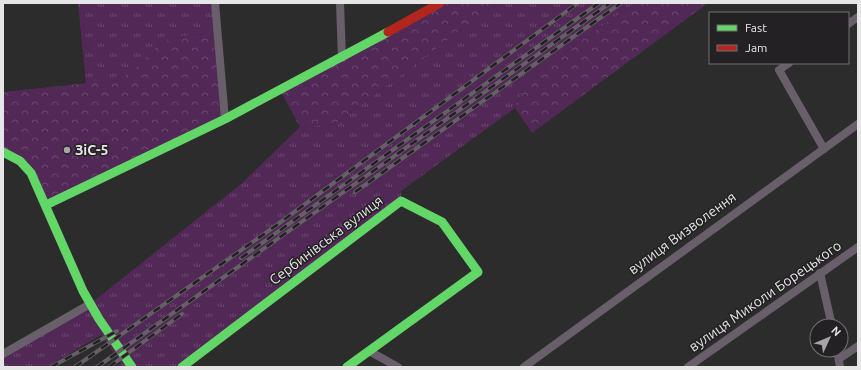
<svg xmlns="http://www.w3.org/2000/svg" width="861" height="370" font-family="Ubuntu,sans-serif">
<style>
.grass{fill:url(#grass-tufts)}
.forest{fill:url(#forest-crowns)}
.lines{fill:none;stroke-linecap:round;stroke-linejoin:round}
.street{stroke:#685f6a;stroke-width:8}
.fast{stroke:#63d668;stroke-width:9}
.jam{stroke:#b3261e;stroke-width:9}
.rail-casing{stroke:#646066;stroke-width:4}
.rail{stroke:#232123;stroke-width:2.5;stroke-dasharray:8;stroke-linecap:butt}
.poi-dot{fill:#a6a5a6;stroke:#232123;stroke-width:1.5}
.labels{text-anchor:middle;dominant-baseline:central;stroke-width:3;stroke-linejoin:round;paint-order:stroke}
.poi-label{font-size:14px;font-weight:bold;fill:#e7e6e7;stroke:#232123;text-anchor:start}
.street-label{font-size:14px;fill:#e7e6e7;stroke:#232123}
</style>
<defs>
<pattern id="grass-tufts" width="24" height="20" patternUnits="userSpaceOnUse"><rect width="24" height="20" fill="#522857"/><path d="M3 7l-1-3M5 7V3M7 7l1-3M15 17l-1-3M17 17v-4M19 17l1-3" fill="none" stroke="#6b476f"/></pattern>
<pattern id="forest-crowns" width="20" height="18" patternUnits="userSpaceOnUse"><rect width="20" height="18" fill="#522857"/><path d="M2 6a3 3 0 1 1 6 0M12 15a3 3 0 1 1 6 0" fill="none" stroke="#6b476f"/></pattern>
</defs>
<rect width="100%" height="100%" fill="#2c2c2c"/>
<!-- grass -->
<g class="grass">
<path d="M78 3H215L218 33C200 35 176 34 161 44 151 50 144 62 135 70 122 82 102 82 86 84Z"/>
<polygon points="497,3 635,3 531,76 526,83 515,108 401,191 401,201 182,367 116,367 121,363 101,335 47,367 3,367 3,354 90,304 241,184 300,127 335,124"/>
</g>
<!-- forest -->
<g class="forest">
<polygon points="440,3 497,3 335,124 300,127 280,90"/>
<polygon points="635,3 708,3 532,133 515,108 526,83 531,76"/>
<path d="M218 33 225 119 46 205 35 180 3 152V92L116 80C139 72 143 56 161 44 176 34 200 35 218 33Z"/>
</g>
<g class="lines">
<!-- street -->
<g class="street">
<polyline points="215,3 225,119"/>
<polyline points="340,3 342,58"/>
<polyline points="848,24 858,17"/>
<polyline points="789,63 779,70 824,149"/>
<polyline points="820,273 832,326"/>
<polyline points="837,350 840,367"/>
<polyline points="369,351 398,367"/>
<polyline points="3,354 90,304"/>
<polyline points="839,359 858,346"/>
<polyline points="524,367 858,124"/>
<polyline points="688,367 858,247"/>
</g>
<!-- fast -->
<g class="fast">
<polyline points="3,152 20,161 31,173 83,291 99,319 132,367"/>
<polyline points="46,205 225,119 388,32"/>
<polyline points="182,367 401,201 442,222 478,272 347,367"/>
</g>
<!-- jam -->
<polyline class="jam" points="388,32 440,3"/>
<defs>
<g id="rail">
<polyline points="355,192 621,3"/>
<polyline points="241,258 599,3"/>
<polyline points="51,367 117,331"/>
<polyline points="75,367 274,227 578,3"/>
<polyline points="97,367 610,3"/>
<polyline points="109,367 182,314"/>
</g>
</defs>
<!-- rail casing -->
<use href="#rail" class="rail-casing"/>
<!-- rail -->
<use href="#rail" class="rail"/>
</g>
<!-- markers -->
<circle class="poi-dot" cx="67" cy="150" r="4"/>
<g class="labels">
<!-- poi labels -->
<g class="poi-label">
<text x="75" y="150">ЗіС-5</text>
</g>
<!-- street labels -->
<g class="street-label">
<text transform="translate(682 233) rotate(-36)">вулиця Визволення</text>
<text transform="translate(326 240) rotate(-37)">Сербинівська вулиця</text>
<text transform="translate(765 296) rotate(-35)">вулиця Миколи Борецького</text>
</g>
</g>
<!-- border -->
<rect width="861" height="370" fill="none" stroke="#e7e6e7" stroke-width="8"/>
<!-- legend -->
<rect x="709" y="12" width="140" height="52" fill="#232123" stroke="#717071"/>
<rect x="717" y="25" width="20" height="6" fill="#63d668" stroke="#717071"/>
<text x="745" y="32" font-size="12" fill="#e7e6e7">Fast</text>
<rect x="717" y="45" width="20" height="6" fill="#b3261e" stroke="#717071"/>
<text x="745" y="52" font-size="12" fill="#e7e6e7">Jam</text>
<!-- north arrow -->
<g transform="translate(829 338) rotate(46)"><circle r="19" fill="#232123" stroke="#717071"/>
<path d="M0-3L7 15L0 10L-7 15Z" fill="#a6a5a6"/>
<text y="-6" font-size="11" font-weight="bold" text-anchor="middle" fill="#e7e6e7">N</text>
</g>
</svg>
